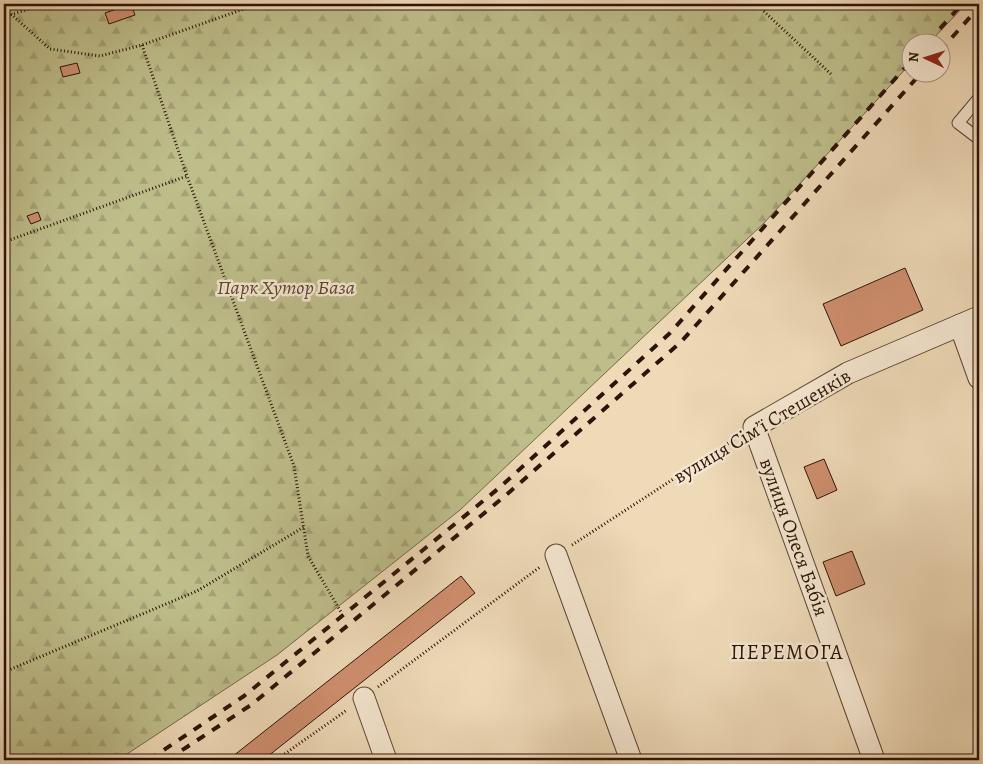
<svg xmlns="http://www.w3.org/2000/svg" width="983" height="764" font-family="Alegreya,serif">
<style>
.forest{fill:url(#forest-firs);stroke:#756848}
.building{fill:#d08f70;stroke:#2c1306}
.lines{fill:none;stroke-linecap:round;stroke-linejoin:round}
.service-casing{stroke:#5d4532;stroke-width:13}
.minor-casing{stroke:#5d4532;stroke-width:23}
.path{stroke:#2c1306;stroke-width:3;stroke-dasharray:1 2.5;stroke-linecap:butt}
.service{stroke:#f5e7d1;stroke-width:11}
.minor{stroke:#f5e7d1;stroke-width:21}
.rail{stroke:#2c1306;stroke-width:4;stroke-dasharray:9 9;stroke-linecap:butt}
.labels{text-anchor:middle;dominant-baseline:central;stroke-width:5;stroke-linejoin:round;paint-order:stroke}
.park-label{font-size:20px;font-style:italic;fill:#58462e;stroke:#f5e7d1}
.street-label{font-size:20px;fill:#2c1306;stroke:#f5e7d1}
.neighbourhood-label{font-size:21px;letter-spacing:1px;fill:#2c1306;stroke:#f5e7d1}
</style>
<defs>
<pattern id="forest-firs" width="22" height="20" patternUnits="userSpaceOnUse" patternTransform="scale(1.25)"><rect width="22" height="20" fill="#bebe8b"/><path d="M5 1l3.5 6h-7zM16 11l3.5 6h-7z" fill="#a3a276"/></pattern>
</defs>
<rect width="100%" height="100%" fill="#efdab8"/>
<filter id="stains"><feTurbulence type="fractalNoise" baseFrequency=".004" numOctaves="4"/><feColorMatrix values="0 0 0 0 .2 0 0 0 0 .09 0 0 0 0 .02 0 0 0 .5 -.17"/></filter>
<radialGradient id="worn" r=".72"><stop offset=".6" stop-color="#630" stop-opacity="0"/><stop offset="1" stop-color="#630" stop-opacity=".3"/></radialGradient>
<!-- forest -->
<polygon class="forest" points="4,4 966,4 930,42 910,42 910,64 763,224 460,510 277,655 118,760 4,760"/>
<!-- building -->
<g class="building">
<polygon points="131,4 135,15 109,24 105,13"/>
<polygon points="77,63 80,73 63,77 60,67"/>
<polygon points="38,212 41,220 31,224 27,216"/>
<polygon points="905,268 923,310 841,346 823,304"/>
<polygon points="824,459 837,490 817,499 804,467"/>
<polygon points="852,551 865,584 836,596 823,562"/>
<polygon points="461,576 475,593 263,760 228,760"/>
</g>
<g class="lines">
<defs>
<polyline id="service" points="979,98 958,123 979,139"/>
<g id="minor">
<polyline points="960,325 979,378"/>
<polyline points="556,555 631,760"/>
<polyline points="364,698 386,760"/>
<polyline points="874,760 754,427 848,373 979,317"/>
</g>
</defs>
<!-- service casing -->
<use href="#service" class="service-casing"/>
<!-- minor casing -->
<use href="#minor" class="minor-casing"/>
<!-- path -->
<g class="path">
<polyline points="756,4 832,75"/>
<polyline points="11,14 50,49 100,56 142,45 258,4"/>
<polyline points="4,17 45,4"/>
<polyline points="142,45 187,176 294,466 308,556 341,612"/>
<polyline points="4,242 187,176"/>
<polyline points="572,545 738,437"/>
<polyline points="4,672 197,591 304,527"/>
<polyline points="378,687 540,567"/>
<polyline points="276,760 347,710"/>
</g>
<!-- service -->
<use href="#service" class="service"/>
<!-- minor -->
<use href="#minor" class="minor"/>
<!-- rail -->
<g class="rail">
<polyline points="928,42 962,4"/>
<polyline points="940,51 979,7"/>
<polyline points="149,760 244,696 499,488 670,333 910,62"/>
<polyline points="167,760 251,705 505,496 681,342 922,72"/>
</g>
</g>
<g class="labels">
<!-- park labels -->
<g class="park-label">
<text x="286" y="287">Парк Хутор База</text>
</g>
<!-- street labels -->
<g class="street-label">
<text transform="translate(762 426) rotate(-31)">вулиця Сімʼї Стешенків</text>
<text transform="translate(794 537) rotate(70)">вулиця Олеся Бабія</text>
</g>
<!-- neighbourhood labels -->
<g class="neighbourhood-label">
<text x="787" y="652">ПЕРЕМОГА</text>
</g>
</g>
<!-- margin -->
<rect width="983" height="764" fill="none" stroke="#efdab8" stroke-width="20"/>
<rect x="5" y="5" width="973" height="754" fill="none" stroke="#2c1306" stroke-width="2.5"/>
<rect x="10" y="10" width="963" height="744" fill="none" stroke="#2c1306"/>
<!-- north arrow -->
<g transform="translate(926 58) rotate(274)"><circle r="24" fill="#f5e7d1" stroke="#a59280"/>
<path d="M0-4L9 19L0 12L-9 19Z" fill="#8f2418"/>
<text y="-8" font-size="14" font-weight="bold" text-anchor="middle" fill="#2c1306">N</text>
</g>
<rect width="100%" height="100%" filter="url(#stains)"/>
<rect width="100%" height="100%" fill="url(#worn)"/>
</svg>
